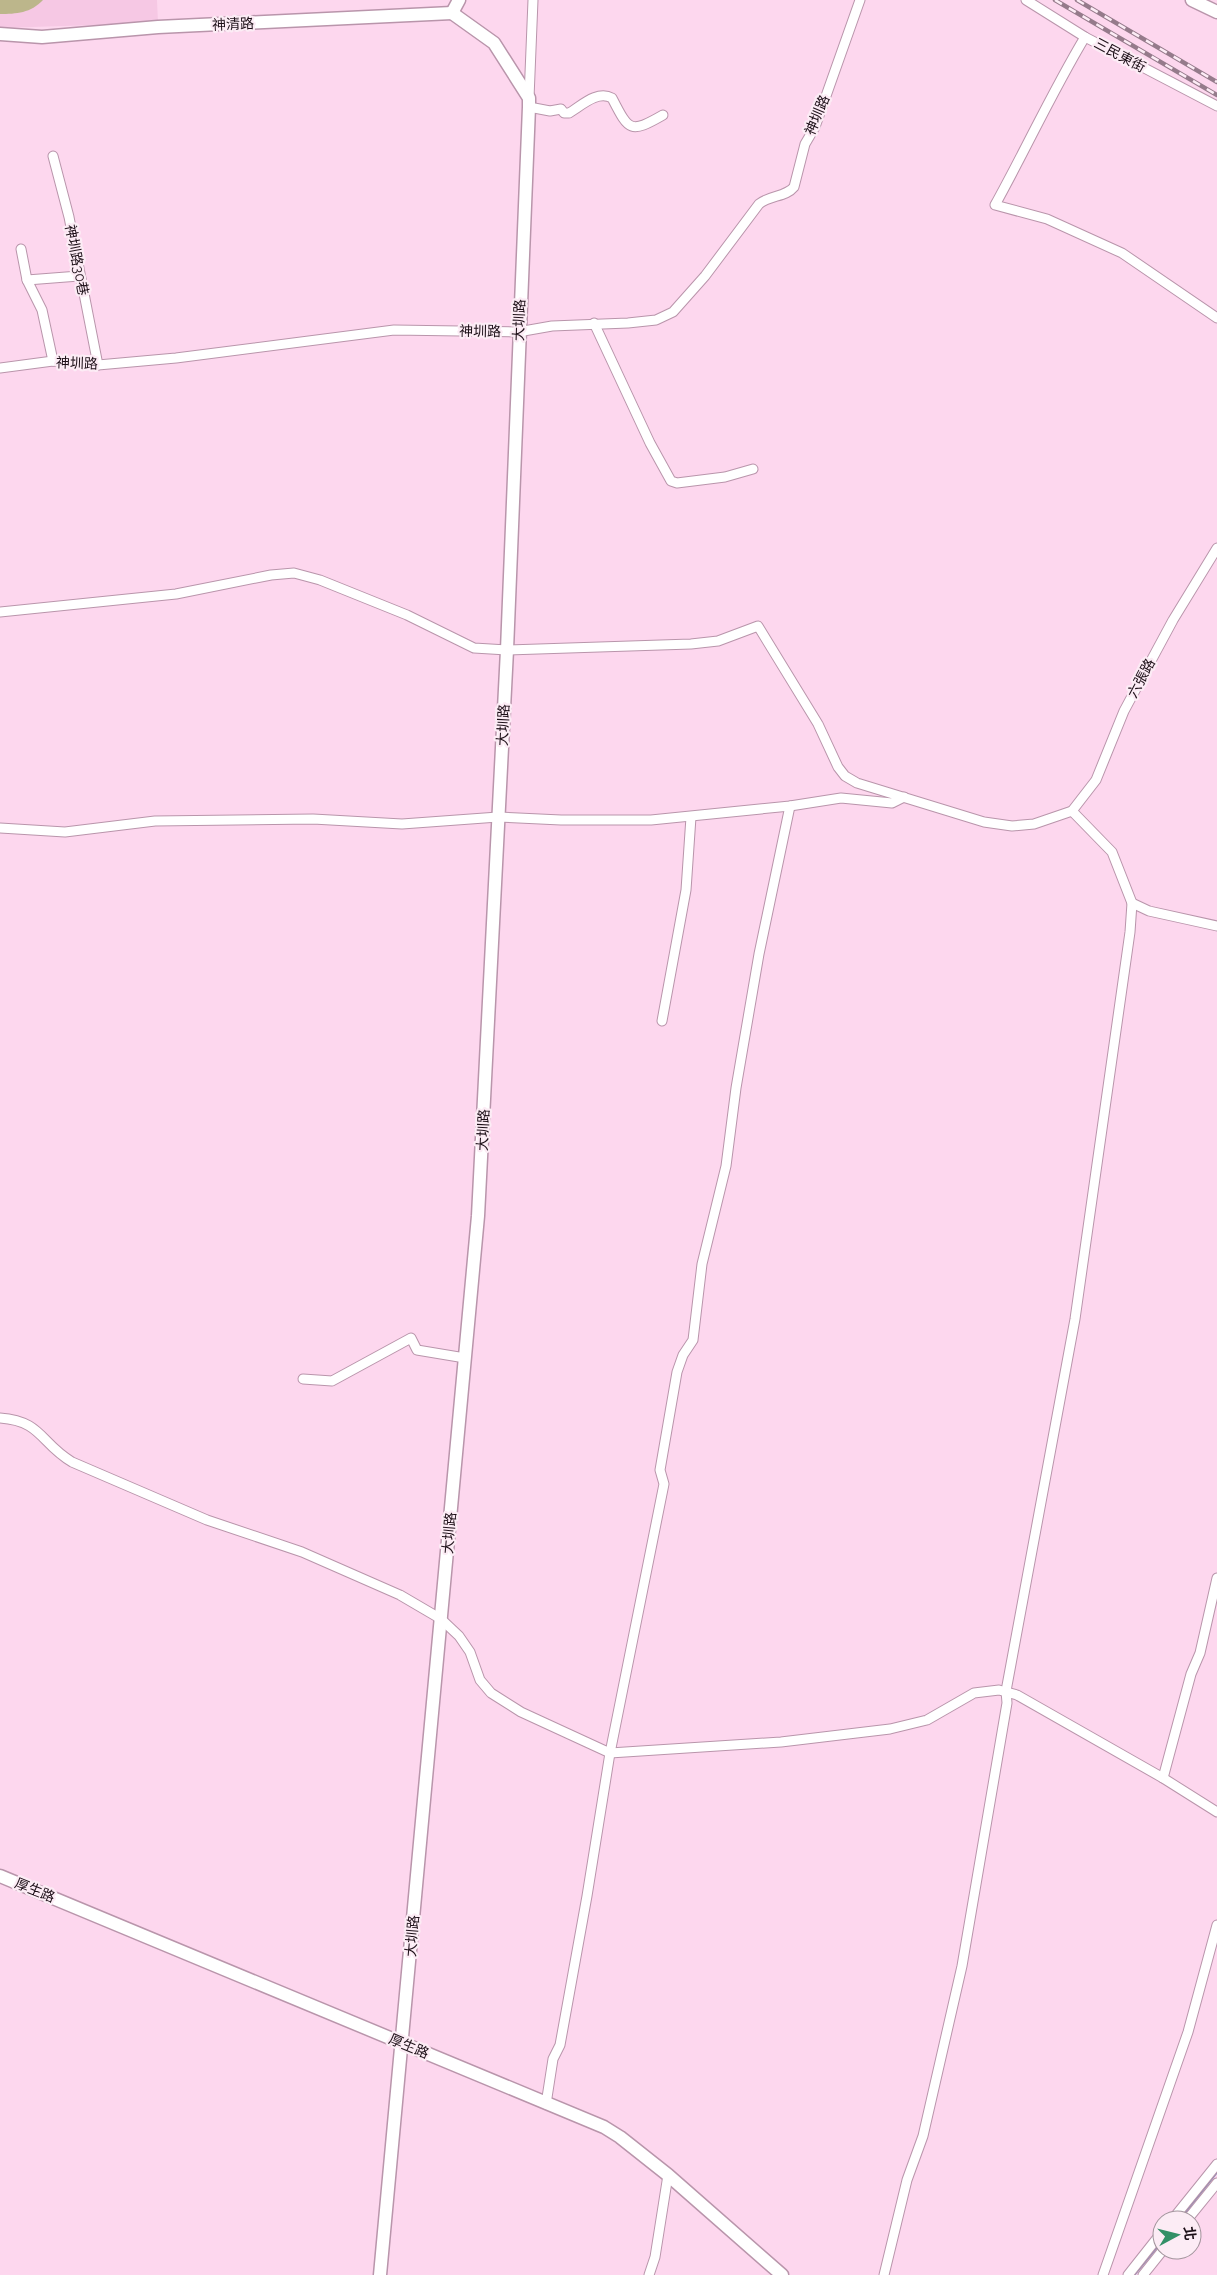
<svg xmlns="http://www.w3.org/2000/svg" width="1217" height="2275" font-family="Raleway,'Noto Sans TC',sans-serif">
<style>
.built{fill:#f6c8e4}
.green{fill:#bcb68b}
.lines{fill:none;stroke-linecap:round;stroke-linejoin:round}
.stream{stroke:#908eb5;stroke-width:2.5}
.street-casing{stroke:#b995ab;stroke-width:11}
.secondary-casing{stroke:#b995ab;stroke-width:15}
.street{stroke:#fff;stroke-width:9}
.secondary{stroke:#fff;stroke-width:12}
.rail-casing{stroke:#957b8b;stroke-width:4.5}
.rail{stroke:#fcecf5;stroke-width:2.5;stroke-dasharray:8;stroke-linecap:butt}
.labels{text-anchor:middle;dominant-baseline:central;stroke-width:4.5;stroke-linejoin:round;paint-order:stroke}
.street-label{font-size:14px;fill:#1c0f17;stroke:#fcecf5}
</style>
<rect width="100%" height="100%" fill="#fdd7ee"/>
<!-- built -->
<polygon class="built" points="0,0 157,0 158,23 0,28"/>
<!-- green -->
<path class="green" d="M0 0H43C31 13 16 14 0 14Z"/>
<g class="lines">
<!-- stream -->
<g class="stream">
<polyline points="1179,2220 1217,2172"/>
<polyline points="1134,2275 1162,2241"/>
</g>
<defs>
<g id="street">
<polyline points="1026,0 1085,37 1217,106"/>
<path d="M1085 37C1052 92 1026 149 995 205L1047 219 1122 253 1217 318"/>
<polyline points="529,98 533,0"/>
<path d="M529 107 550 111 561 109 564 113H569C581 106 597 90 612 98 629 131 630 134 663 115"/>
<polyline points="53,156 69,217 98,365"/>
<polyline points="21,249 27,280 79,276"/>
<polyline points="27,280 42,310 53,361"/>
<polyline points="594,323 650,443 671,481 677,483 725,477 753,469"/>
<path d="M0 368 53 361 98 365 176 358 394 330 518 332 552 326 628 323 656 320 673 312 705 276 759 204C770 195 786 197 794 187L805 144 815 127 860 0"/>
<polyline points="0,612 176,594 271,575 294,573 320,580 407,615 474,648 507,650 691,644 718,641 758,626 818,724 838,767 845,776 857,783 984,822 1012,826 1034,824 1072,811 1096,780 1124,711 1173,620 1217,548"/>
<polyline points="0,828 65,832 155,821 313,819 402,824 498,817 561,820 651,820 790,806 841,798 892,803 904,797"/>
<polyline points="1132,903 1149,911 1217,926"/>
<polyline points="662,1021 686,890 691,817"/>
<polyline points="303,1379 332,1381 411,1338 417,1350 465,1358"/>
<path d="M0 1418C42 1421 40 1443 72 1462L207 1520 302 1552 400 1595 441 1619 459 1636 470 1652 480 1680 491 1693 521 1712 610 1753 781 1742 890 1729 927 1720 974 1693 999 1690 1017 1695 1163 1778 1217 1812"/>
<polyline points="1163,1778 1191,1674 1200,1653 1217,1578"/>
<polyline points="546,2104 553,2059 560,2045 587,1896 610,1753 664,1484 660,1470 677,1372 683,1355 693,1340 702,1264 726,1166 736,1088 759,954 790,806"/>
<polyline points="1172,2220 1217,2164"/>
<polyline points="1187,2220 1217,2183"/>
<polyline points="649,2275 655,2257 668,2175"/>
<polyline points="884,2275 907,2180 923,2136 962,1966 1007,1703 1006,1691 1075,1319 1130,932 1132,903 1112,852 1072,811"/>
<polyline points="1103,2275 1188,2032 1217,1925"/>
<polyline points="1128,2275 1162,2232"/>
<polyline points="1143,2275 1163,2250"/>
</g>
<g id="secondary">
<polyline points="1192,0 1217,12"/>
<polyline points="452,13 459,0"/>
<polyline points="0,34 42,37 158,27 452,13"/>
<polyline points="0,1876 604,2127 620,2137 668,2175 782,2275"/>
<polyline points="380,2275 478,1216 507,650 529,107 529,98 494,43 452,13"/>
</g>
</defs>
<!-- street casing -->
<use href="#street" class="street-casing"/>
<!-- secondary casing -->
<use href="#secondary" class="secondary-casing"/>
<!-- street -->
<use href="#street" class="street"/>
<!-- secondary -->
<use href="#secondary" class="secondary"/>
<defs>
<g id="rail">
<polyline points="1055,0 1217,95"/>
<polyline points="1077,0 1217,82"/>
</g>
</defs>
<!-- rail casing -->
<use href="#rail" class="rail-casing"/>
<!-- rail -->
<use href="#rail" class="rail"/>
</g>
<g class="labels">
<!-- street labels -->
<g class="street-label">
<text transform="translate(233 24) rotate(-3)">神清路</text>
<text transform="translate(1120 55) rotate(28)">三民東街</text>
<text transform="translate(817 115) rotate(-67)">神圳路</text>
<text transform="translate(77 260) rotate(79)">神圳路30巷</text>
<text transform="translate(519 320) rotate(-88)">大圳路</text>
<text transform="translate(480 331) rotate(1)">神圳路</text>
<text transform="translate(77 363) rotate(2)">神圳路</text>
<text transform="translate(1141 678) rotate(-62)">六張路</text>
<text transform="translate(503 725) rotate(-87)">大圳路</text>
<text transform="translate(483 1130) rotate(-87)">大圳路</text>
<text transform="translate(449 1533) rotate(-85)">大圳路</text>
<text transform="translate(35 1890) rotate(22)">厚生路</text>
<text transform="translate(412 1936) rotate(-85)">大圳路</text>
<text transform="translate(409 2046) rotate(23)">厚生路</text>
</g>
</g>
<!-- north arrow -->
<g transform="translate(1177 2235) rotate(83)"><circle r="24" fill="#fcecf5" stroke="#a2949c"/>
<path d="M0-4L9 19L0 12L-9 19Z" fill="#329067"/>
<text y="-8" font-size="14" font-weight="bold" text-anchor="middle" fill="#1c0f17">北</text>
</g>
</svg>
